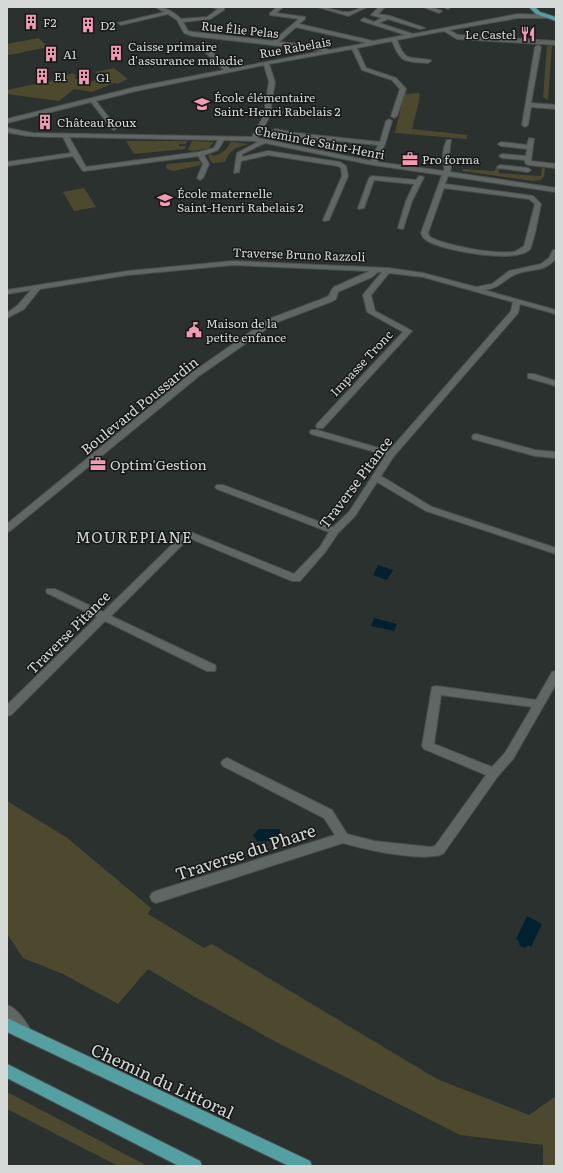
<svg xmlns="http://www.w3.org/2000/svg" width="563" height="1173" font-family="Literata,serif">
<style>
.green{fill:#4d492f}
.water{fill:#022130}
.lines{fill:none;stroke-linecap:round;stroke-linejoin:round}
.minor-casing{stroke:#4a4f4d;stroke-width:2}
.major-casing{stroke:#4a4f4d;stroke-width:2}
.minor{fill:#606663;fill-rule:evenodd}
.major{fill:#539fa1;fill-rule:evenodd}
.labels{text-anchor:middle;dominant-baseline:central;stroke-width:3;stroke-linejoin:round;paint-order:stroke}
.far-poi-label{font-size:12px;fill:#d5d9d7;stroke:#161817;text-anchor:start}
.far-street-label{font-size:12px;fill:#d5d9d7;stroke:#161817}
.street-label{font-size:14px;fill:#d5d9d7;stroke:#161817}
.poi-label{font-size:14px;fill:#d5d9d7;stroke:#161817;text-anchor:start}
.neighbourhood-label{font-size:15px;letter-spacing:1px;fill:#d5d9d7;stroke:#161817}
.near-street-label{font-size:17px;fill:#d5d9d7;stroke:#161817}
</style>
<rect width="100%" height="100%" fill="#2b312e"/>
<!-- green -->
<g class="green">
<polygon points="38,38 49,47 9,55 7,54 7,44"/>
<polygon points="547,46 552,46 548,100 543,97"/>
<polygon points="114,68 129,80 127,79 118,84 114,83 92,92 74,89 59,101 7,94 7,90 59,79 58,78 73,73 77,76 74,77 81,82 79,83 82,84 103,78 95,72"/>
<polygon points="419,93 420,97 412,129 468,135 466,139 395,133 404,94"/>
<polygon points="126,141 187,141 186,144 179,144 179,146 186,146 185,149 134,154"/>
<polygon points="192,141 214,142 209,148 193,151 188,150"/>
<path d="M231 142 249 144C237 147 229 150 225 162L212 163 208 156 210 154 214 156C225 152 225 151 231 142Z"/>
<polygon points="200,161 201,165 174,171 167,169 166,166 167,164"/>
<polygon points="496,166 499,166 499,173 541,176 542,168 545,168 544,176 541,180 533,181 462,171 463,169 495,171"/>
<polygon points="84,188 96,207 74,211 63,192"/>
<polygon points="7,801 66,837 151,908 148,914 204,948 212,944 437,1079 529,1115 556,1096 556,1166 543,1166 543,1145 460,1135 278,1043 195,997 148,969 118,1004 63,974 23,958 7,934"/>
<polygon points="7,1092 142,1163 147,1166 118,1166 7,1109"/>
</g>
<!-- water -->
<g class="water">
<polygon points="378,565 393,570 387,580 373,575"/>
<polygon points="374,618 397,624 394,631 371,626"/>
<polygon points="259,829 280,829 280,841 257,841 253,835"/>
<polygon points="527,916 542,924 531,947 528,945 525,948 520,946 518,940 516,939"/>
</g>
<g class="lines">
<defs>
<g id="minor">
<path d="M155 7C166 7 174 12 181 19L207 17 218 9 212 7 224 8V10L210 19 183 22 188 31 193 32 273 41 299 19 270 15V13L277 7 282 8 276 13 305 17V19L299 24 373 41 406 35 362 21 361 20 364 18 374 22 382 18 371 15 379 7H385L378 14 390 16 425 28 420 29 388 19 379 23 413 34 518 14 547 15V17L545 18H518L449 30 458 35 556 41V45L457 39 444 31 397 40C406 63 408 56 430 60L431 61 428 63C405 61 401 64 392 41L357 48 366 68 396 78 406 89 397 116 394 118 391 116 400 89 392 80 362 70 352 49 269 64 275 82 271 106 272 112 258 138 371 161 378 145 296 137 272 131 275 129 296 133 380 142 386 121 389 119 392 121 385 144 377 162 444 171C445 166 443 163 443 157 443 151 444 145 447 140H451L449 154 451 168 450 172 556 188V192L448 176 445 184 533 196 541 204C539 213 534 242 530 249 517 264 441 251 426 240 423 238 422 236 421 233L442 175 373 165 265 143 242 154V157L268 151 340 162 346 166 348 176 329 220 324 221 323 220 342 176 341 168 338 166 268 155 241 161 239 172 234 173 237 153 258 142 254 141 224 140 218 150 204 155 209 164 203 178 200 180 197 178 203 164 198 156 84 171 82 170 73 156 7 166V162L71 153 63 137C44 137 26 137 7 132V128L33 133 252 137 266 112 265 106 269 82 264 65 136 91 96 101 117 128 114 130 112 129 91 102 7 123V119L136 87 224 70 204 51 203 48 206 46 230 69 323 51 192 36 184 33 177 20 168 14 121 25 118 23 165 12ZM296 27 367 43 329 50 320 46 279 42ZM69 137 218 140 214 148 199 152 86 167ZM444 188 529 199 535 204 524 246C520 249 517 251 513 252 493 254 447 246 430 237L428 233Z"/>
<path d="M318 7C328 7 341 13 348 12 354 12 358 7 367 7L348 16Z"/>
<polygon points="423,7 431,7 442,11 439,13"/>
<polygon points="444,7 451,7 448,9"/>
<polygon points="538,45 541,47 531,103 556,105 556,109 531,107 528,125 525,127 522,125 535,47"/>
<polygon points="529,138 534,139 531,161 556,164 556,168 528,165 525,163 525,160 502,158 499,156 502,154 526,156 527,149 501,146 498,144 501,142 527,145"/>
<polygon points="500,165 528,168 531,170 528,172 498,168 497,167"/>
<polygon points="372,176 416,180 419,176 424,177 412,201 403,229 398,228 406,201 414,184 374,180 364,208 359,209 358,208 369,178"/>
<path d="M553 250H556V258C546 273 528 268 514 275 500 282 502 287 484 290L556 310V314L520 304 518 313 394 456 381 476 432 507 556 548V554L426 511 377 482 355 516 338 533 326 551 300 581H292L189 538 111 616 215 665 216 668 215 671H207L105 621 11 715 7 716V705L97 617 47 593 46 591 47 589H55L103 612 185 532 188 531 294 574 320 547 329 532 217 489 215 487 217 485H223L333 527 349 512 386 455 311 434 310 432 311 430H317L389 451 511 311 513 302 423 277 389 273 371 295 375 311 412 331 323 428H317L316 426 317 424 403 332 367 312 363 295 382 272H378L372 277 340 291 338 292 336 299 333 301 275 323 199 376 10 531 7 532V524L193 372 269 319 327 297C331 295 330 290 334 287L370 271 233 265 128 275 40 289 24 309 7 318V313L18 305 31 290 7 294V290L128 271 233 261 388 268 423 273 476 287 492 284 509 271 541 264 549 258Z"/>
<polygon points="528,374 534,374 556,381 556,386 528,378"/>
<polygon points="476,434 535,450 556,452 556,458 535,456 473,439 472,437 473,435"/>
<path d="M556 671V684L513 759 498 776 443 854C419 862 368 850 343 843L156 903 152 901 150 897 152 893 156 891 335 835 324 818 223 766 221 763 223 760 227 758 332 810 347 834 374 841 430 847 435 846 486 775 424 749 422 746 432 687 436 686 536 700 552 672ZM441 695 532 707 505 753 492 767 434 744Z"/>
<path d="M7 1005C17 1008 28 1024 32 1033L30 1038 25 1040 20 1038 7 1022Z"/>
</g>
<g id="major">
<polygon points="529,7 535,7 540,12 556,17 556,21 536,14"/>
<polygon points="7,1018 310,1161 312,1166 289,1166 7,1032"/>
<polygon points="7,1064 200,1161 202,1166 179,1166 7,1078"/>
</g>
</defs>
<!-- minor casing -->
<use href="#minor" class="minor-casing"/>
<!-- major casing -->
<use href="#major" class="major-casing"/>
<!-- minor -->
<use href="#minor" class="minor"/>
<!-- major -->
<use href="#major" class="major"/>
</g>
<!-- icons -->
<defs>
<symbol id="building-bare" viewBox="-9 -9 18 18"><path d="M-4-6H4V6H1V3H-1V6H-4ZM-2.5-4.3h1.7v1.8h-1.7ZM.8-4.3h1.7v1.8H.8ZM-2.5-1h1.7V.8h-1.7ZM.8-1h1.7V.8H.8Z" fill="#f19ab2" stroke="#161817" stroke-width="2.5" paint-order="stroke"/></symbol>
<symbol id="restaurant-bare" viewBox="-9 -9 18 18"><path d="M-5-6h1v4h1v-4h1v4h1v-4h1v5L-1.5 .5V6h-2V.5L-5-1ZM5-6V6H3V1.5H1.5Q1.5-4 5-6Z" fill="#f19ab2" stroke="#161817" stroke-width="2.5" paint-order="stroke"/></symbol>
<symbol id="school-bare" viewBox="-9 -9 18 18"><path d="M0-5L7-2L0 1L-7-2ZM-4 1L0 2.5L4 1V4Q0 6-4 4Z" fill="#f19ab2" stroke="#161817" stroke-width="2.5" paint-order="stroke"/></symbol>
<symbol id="office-bare" viewBox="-9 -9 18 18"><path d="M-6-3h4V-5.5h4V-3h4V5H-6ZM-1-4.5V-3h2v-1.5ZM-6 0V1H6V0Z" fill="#f19ab2" stroke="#161817" stroke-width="2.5" paint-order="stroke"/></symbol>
<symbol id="civic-bare" viewBox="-9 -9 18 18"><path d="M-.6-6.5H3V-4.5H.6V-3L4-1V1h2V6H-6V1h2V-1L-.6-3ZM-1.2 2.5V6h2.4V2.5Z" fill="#f19ab2" stroke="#161817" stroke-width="2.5" paint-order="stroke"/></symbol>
</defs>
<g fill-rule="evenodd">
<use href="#building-bare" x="20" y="11" width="22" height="22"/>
<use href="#building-bare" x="77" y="14" width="22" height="22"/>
<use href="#restaurant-bare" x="517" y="23" width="22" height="22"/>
<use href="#building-bare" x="105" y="42" width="22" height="22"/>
<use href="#building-bare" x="40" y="43" width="22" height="22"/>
<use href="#building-bare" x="31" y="65" width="22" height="22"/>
<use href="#building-bare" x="73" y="66" width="22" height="22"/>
<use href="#school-bare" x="191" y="93" width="22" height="22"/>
<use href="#building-bare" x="34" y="111" width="22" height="22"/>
<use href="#office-bare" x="399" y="148" width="22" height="22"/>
<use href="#school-bare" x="154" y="189" width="22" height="22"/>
<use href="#civic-bare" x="183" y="319" width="22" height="22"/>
<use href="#office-bare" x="87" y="453" width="22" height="22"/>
</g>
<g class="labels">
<!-- far-poi labels -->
<g class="far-poi-label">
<text x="43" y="22">F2</text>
<text x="100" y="25">D2</text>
<text x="516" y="34" text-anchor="end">Le Castel</text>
<text x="128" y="46">Caisse primaire<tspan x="128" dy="14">d'assurance maladie</tspan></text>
<text x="63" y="54">A1</text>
<text x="54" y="76">E1</text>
<text x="96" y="77">G1</text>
<text x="214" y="97">École élémentaire<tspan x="214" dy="14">Saint-Henri Rabelais 2</tspan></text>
<text x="57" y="122">Château Roux</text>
<text x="422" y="159">Pro forma</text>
<text x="177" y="193">École maternelle<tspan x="177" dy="14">Saint-Henri Rabelais 2</tspan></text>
<text x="206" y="323">Maison de la<tspan x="206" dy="14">petite enfance</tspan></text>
</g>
<!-- far-street labels -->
<g class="far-street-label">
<text transform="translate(240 29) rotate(6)">Rue Élie Pelas</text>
<text transform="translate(295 47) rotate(-10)">Rue Rabelais</text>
<text transform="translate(320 142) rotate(11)">Chemin de Saint-Henri</text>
<text transform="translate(299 254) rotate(2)">Traverse Bruno Razzoli</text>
<text transform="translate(361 363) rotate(-47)">Impasse Tronc</text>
</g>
<!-- street labels -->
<g class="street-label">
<text transform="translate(139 405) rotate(-39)">Boulevard Poussardin</text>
<text transform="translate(355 482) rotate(-53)">Traverse Pitance</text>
<text transform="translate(68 632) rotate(-45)">Traverse Pitance</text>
</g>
<!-- poi labels -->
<g class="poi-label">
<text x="110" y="464">Optim'Gestion</text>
</g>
<!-- neighbourhood labels -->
<g class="neighbourhood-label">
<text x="134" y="536">MOUREPIANE</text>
</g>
<!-- near-street labels -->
<g class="near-street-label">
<text transform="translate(245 851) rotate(-18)">Traverse du Phare</text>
<text transform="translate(163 1080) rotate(25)">Chemin du Littoral</text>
</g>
</g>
<!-- border -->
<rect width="563" height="1173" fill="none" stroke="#d5d9d7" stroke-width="16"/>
</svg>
